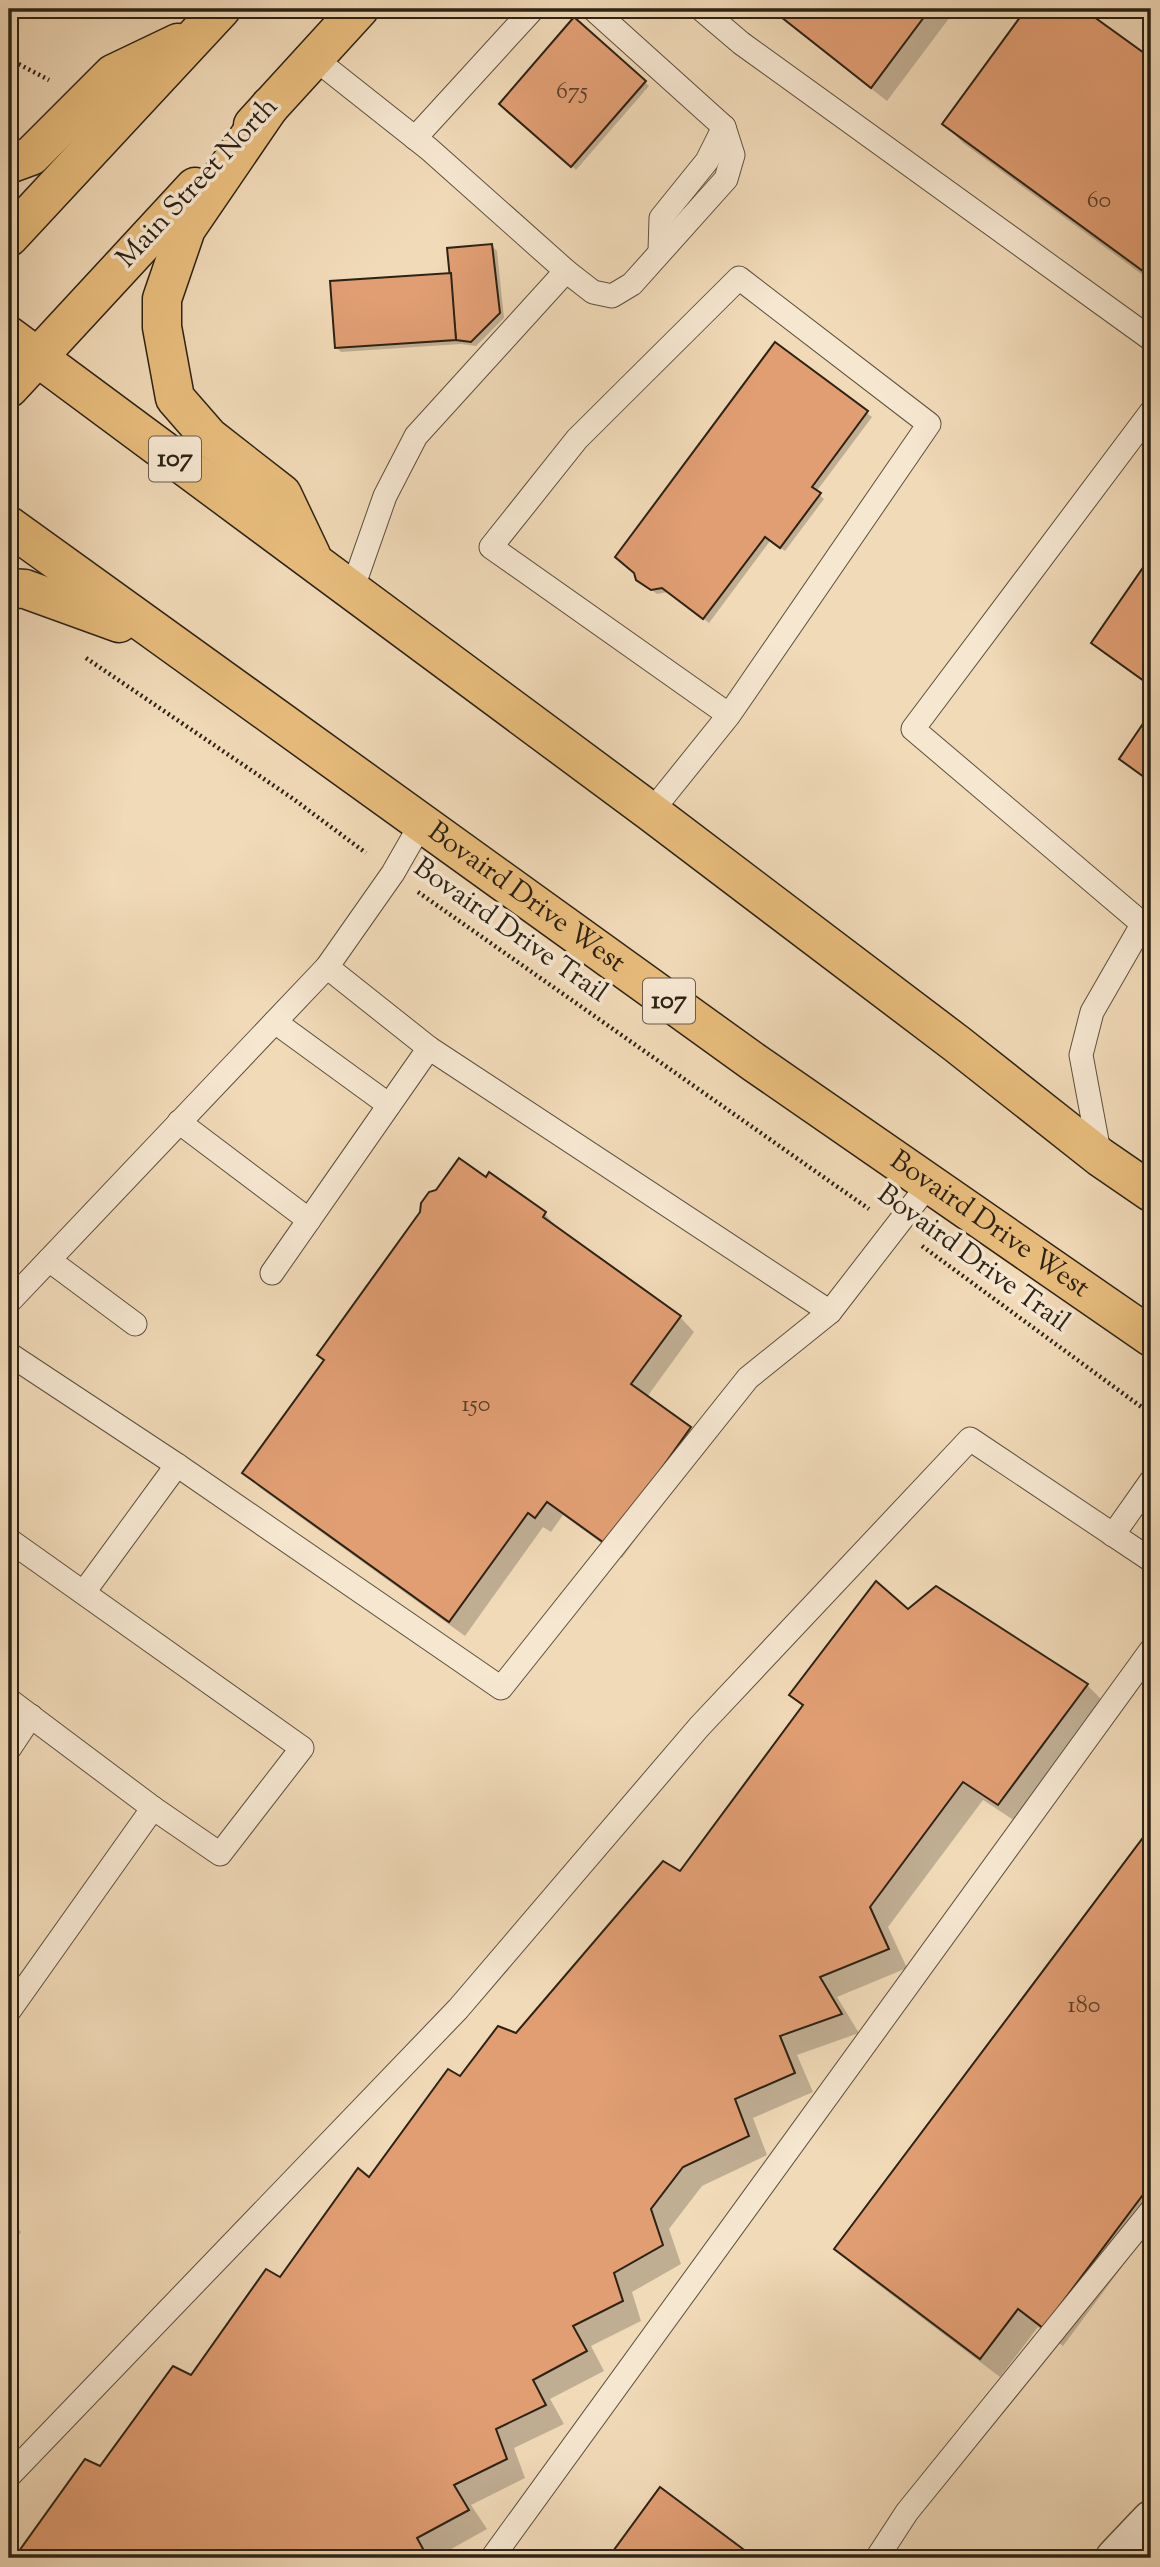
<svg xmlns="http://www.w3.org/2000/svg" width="1160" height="2567" font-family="'Sorts Mill Goudy',serif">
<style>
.shadow{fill:#0003}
.building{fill:#e19e73;stroke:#2c2214;stroke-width:2}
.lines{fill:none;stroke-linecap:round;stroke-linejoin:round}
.service-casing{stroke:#5d503d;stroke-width:25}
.minor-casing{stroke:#5d503d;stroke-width:41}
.primary-casing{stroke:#2c2214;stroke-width:41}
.path{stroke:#2c2214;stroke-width:4.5;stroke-dasharray:2 3.5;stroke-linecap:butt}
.service{stroke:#f6e7d1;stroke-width:23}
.minor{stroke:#f6e7d1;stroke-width:38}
.primary{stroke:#e8bd7c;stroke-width:38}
.labels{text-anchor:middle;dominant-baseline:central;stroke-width:7;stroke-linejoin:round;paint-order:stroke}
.number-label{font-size:24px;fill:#59412c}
.shield{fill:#f6e7d1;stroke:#695d4d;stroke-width:2}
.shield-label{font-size:26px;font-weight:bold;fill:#2c2214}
.street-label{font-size:28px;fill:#2c2214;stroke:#f6e7d1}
</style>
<rect width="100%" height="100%" fill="#f1dab8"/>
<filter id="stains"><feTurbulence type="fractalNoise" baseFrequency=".00286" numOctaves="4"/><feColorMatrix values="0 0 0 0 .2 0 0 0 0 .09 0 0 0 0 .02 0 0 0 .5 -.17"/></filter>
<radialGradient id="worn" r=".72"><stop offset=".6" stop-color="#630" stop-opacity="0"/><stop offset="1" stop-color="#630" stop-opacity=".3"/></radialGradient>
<!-- shadow -->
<g class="shadow">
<polygon points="769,9 956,9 887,101"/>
<polygon points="1028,9 1080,9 1151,61 1151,281 963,143 944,124"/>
<polygon points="645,82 649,86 576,170 506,108"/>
<polygon points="492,246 497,251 504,318 476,346 461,344 341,352 336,347 453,275"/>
<polygon points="776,344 872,417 816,492 824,499 785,551 770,541 709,623 668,592 657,594 637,579"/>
<polygon points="1151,559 1151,686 1093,643"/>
<polygon points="486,1179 545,1214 559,1230 680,1317 694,1332 647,1397 705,1443 622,1558 563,1515 551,1532 543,1527 465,1636 260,1488 245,1473"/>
<polygon points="908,1611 1087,1685 1106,1704 1018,1823 983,1800 888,1927 907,1968 837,1997 859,2033 797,2055 813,2092 753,2118 767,2155 702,2186 669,2229 681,2264 632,2292 641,2321 591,2346 604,2371 550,2399 564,2424 514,2448 525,2478 471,2505 487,2529 435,2558 16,2558 86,2461 100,2468 191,2377 460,2078 516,2036 680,1874 803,1707 792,1695"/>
<polygon points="1151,1830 1151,2228 1063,2346 1038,2327 1000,2377 855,2267 836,2248"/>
<polygon points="9,2220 21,2232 9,2249"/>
<polygon points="661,2490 752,2558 610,2558"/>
</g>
<!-- building -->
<g class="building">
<polygon points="771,9 930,9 871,88"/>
<polygon points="1026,9 1083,9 1151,58 1151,277 942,124"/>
<polygon points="574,17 646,81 571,167 499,104"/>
<polygon points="492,244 500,313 471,342 456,340 447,248"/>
<polygon points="451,273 456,340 335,348 330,281"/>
<polygon points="775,342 868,411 812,487 821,493 780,548 765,537 703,619 662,588 651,590 636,580 634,573 615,557"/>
<polygon points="1151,556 1151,686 1091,643"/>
<polygon points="1151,712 1151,782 1119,759"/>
<polygon points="459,1158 486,1177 489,1172 546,1212 543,1217 681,1316 631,1384 691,1427 607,1545 547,1502 535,1518 528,1513 449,1622 242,1473 324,1360 317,1355 420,1212 421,1203 429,1192 436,1190"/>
<polygon points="876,1581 908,1609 936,1586 1088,1684 998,1805 963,1782 870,1907 889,1949 820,1977 842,2014 780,2036 795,2073 735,2099 749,2136 683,2167 651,2209 663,2245 614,2273 623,2301 573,2326 587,2351 533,2380 546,2405 496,2429 507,2459 454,2485 469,2510 417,2538 428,2558 14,2558 85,2459 100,2466 173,2366 191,2375 266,2269 280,2277 358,2168 369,2177 448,2069 460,2076 498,2026 516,2033 663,1861 680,1871 803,1705 789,1695"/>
<polygon points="1151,1827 1151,2184 1043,2328 1018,2309 980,2359 834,2249"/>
<polygon points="660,2487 755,2558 608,2558"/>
</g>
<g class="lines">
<defs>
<g id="service">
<polyline points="701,9 741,43 1151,339"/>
<polyline points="314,58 429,149 566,271 416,436 385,496 352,590"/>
<polyline points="415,138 533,9"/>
<polyline points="660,251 661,218 707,161 724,127"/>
<polyline points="566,271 593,292 612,296 632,284 726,179 733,155 724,127 593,9"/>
<polyline points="1151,412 913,729 1151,931"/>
<polyline points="651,812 729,715 929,424 739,278 577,439 491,547 729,715"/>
<polyline points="421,824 393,873 327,967 429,1048 830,1312 929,1184"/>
<polyline points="275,1022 389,1105"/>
<polyline points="179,1122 309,1220"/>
<polyline points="1100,1157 1081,1055 1092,1012 1142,925"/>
<polyline points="49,1260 135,1324"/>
<polyline points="272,1273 429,1048"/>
<polyline points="9,1302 327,967"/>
<polyline points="9,1354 177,1465 501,1688 748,1378 830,1312"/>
<polyline points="1113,1535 1151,1481"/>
<polyline points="9,1540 302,1748 220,1854 153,1808"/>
<polyline points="84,1592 177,1465"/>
<polyline points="9,1700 153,1808 9,2011"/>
<polyline points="9,1749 31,1716"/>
<polyline points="9,2476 458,2009 699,1727 970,1439 1151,1560"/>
<polyline points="492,2558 1151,1650"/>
<polyline points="877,2558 907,2512 1151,2211"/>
</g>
<polyline id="minor" points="1115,2558 1151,2520"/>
<g id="primary">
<polyline points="270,106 186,229 162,299 162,327 175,398 209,437 282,494 311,555"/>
<polyline points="253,125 359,9"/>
<polyline points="9,164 31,156 113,74 178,43"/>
<polyline points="9,237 221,9"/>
<polyline points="9,336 651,812 957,1044 1100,1157 1151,1192"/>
<polyline points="9,388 195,187"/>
<path id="s1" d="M9 526 755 1063 1151 1337"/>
<polyline points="9,588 25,589 119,623"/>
</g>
</defs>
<!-- service casing -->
<use href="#service" class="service-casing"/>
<!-- minor casing -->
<use href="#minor" class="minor-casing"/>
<!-- primary casing -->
<use href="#primary" class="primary-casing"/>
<!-- path -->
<g class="path">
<polyline points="9,59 49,80"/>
<polyline points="86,658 292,798 366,853"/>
<polyline points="418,892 869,1209"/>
<polyline points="922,1246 1151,1414"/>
</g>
<!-- service -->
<use href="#service" class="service"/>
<!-- minor -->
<use href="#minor" class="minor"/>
<!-- primary -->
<use href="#primary" class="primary"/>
</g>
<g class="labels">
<!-- number labels -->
<g class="number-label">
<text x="572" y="92">675</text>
<text x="1099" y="201">60</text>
<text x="476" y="1405">150</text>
<text x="1084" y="2006">180</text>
</g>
<!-- shield labels -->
<g class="shield">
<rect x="149" y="436.5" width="52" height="45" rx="5"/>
<rect x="643" y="978.5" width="52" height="45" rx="5"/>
</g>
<g class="shield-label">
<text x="175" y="459">107</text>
<text x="669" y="1001">107</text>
</g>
<!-- street labels -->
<g class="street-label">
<text transform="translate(198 183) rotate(-47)">Main Street North</text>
<text stroke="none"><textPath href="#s1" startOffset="637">Bovaird Drive West</textPath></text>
<text transform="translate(510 931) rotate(35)">Bovaird Drive Trail</text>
<text stroke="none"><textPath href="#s1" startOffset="1204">Bovaird Drive West</textPath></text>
<text transform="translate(973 1259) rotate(36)">Bovaird Drive Trail</text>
</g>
</g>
<!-- margin -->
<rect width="1160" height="2567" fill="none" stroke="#f1dab8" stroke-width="35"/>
<rect x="10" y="10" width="1139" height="2546" fill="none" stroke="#2c2214" stroke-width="3.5"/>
<rect x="18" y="18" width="1125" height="2532" fill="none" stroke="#2c2214" stroke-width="2"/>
<rect width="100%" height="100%" filter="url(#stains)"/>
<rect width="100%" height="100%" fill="url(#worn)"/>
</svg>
